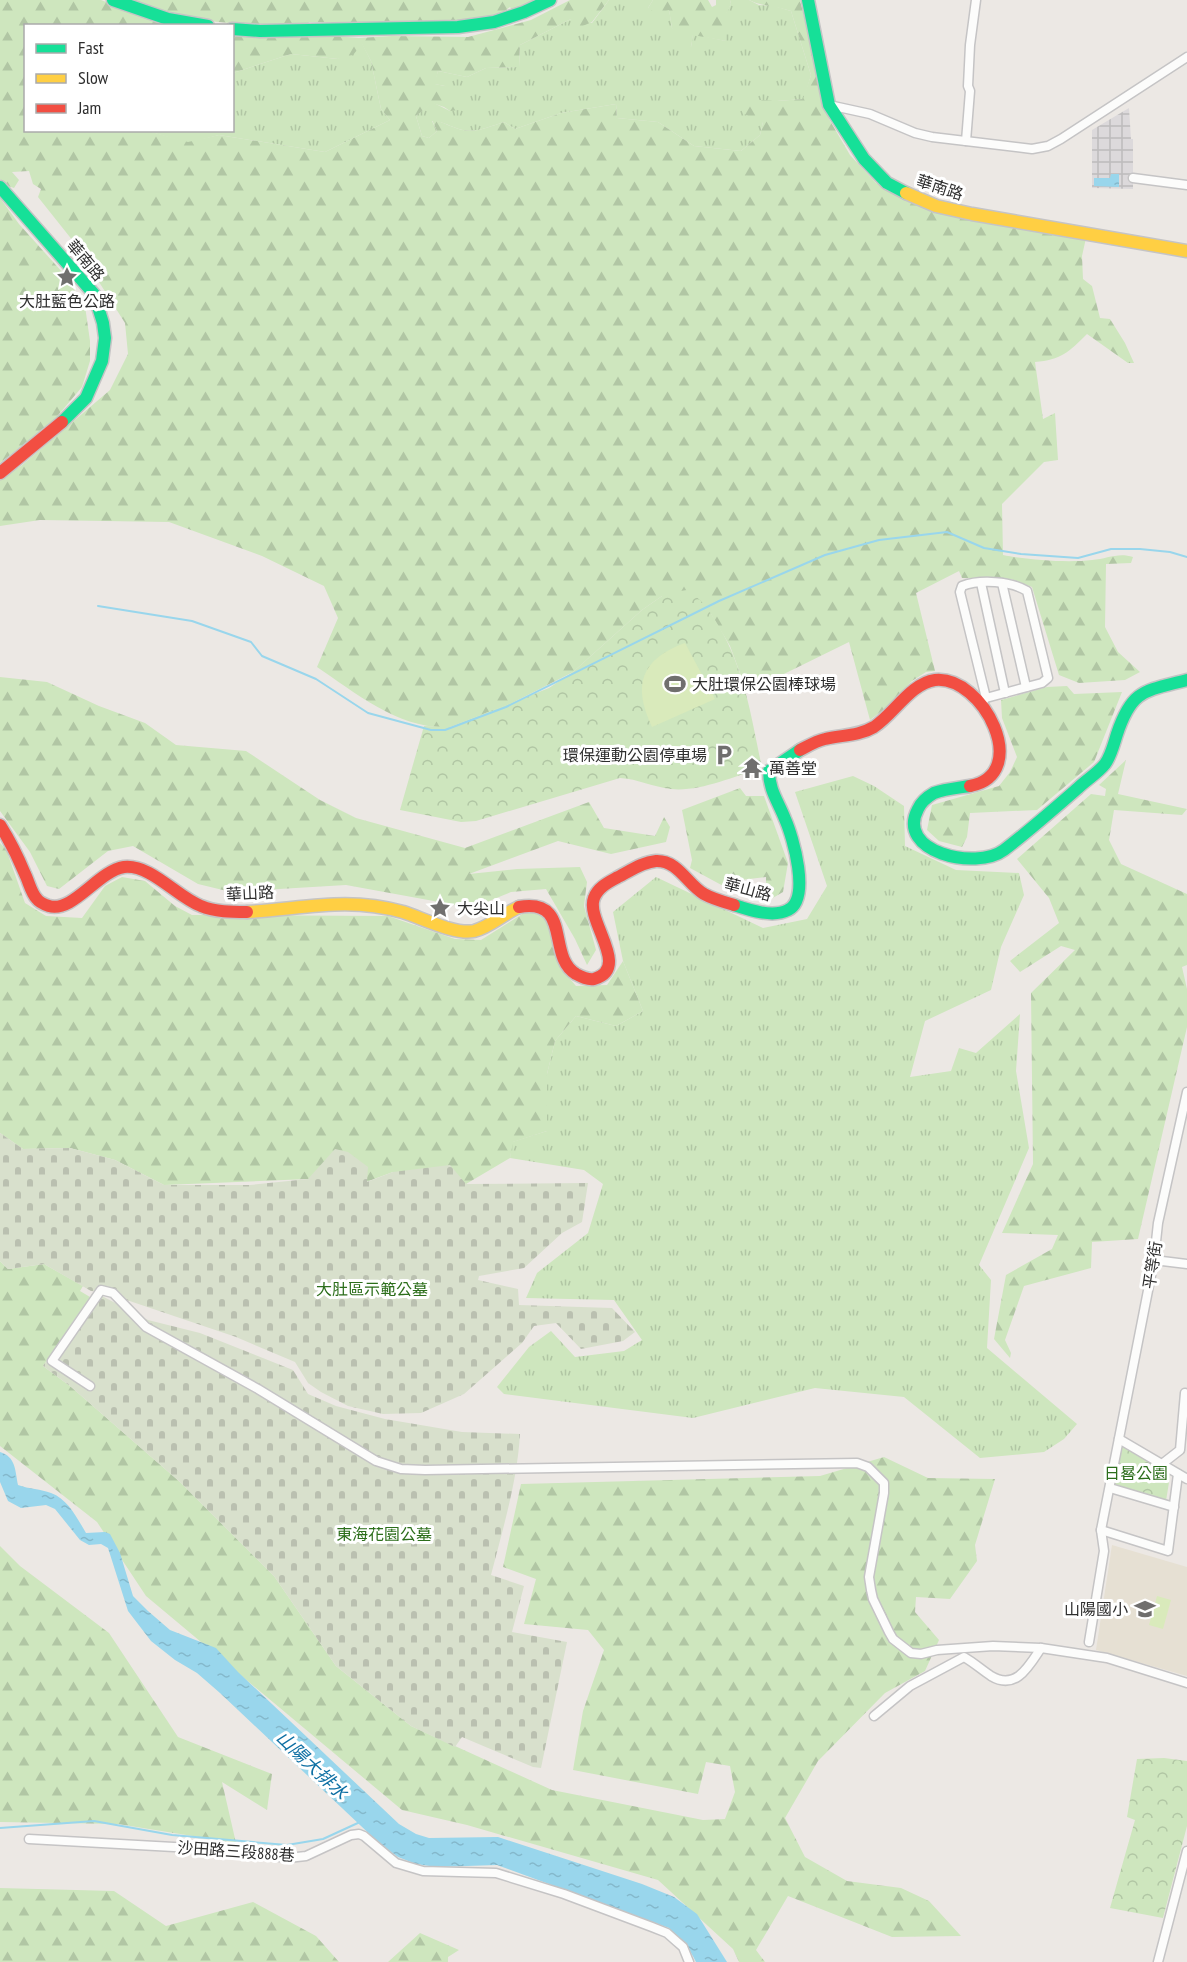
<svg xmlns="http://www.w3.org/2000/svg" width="1187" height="1962" font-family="'PT Sans Narrow','Noto Sans TC',sans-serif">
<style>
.industrial{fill:url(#industrial-grid)}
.education{fill:#e6e0d3}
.grass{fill:url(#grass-tufts)}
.forest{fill:url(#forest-firs)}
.cemetery{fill:url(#cemetery-stones)}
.park{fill:url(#park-crowns)}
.pitch{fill:#d9eabb}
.water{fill:url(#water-ripples)}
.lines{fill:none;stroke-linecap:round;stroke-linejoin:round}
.stream{stroke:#99d6ec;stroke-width:2}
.street-casing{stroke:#c5c4c5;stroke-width:11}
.fast-casing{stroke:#c5c4c5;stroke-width:15}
.slow-casing{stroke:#c5c4c5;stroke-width:15}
.jam-casing{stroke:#c5c4c5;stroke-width:15}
.street{stroke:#fcfcfb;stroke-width:8}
.fast{stroke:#16e098;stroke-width:12}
.slow{stroke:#ffcf43;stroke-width:12}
.jam{stroke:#f24e42;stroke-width:12}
.labels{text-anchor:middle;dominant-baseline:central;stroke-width:6;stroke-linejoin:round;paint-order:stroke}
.street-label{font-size:16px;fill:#2e2e2e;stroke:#fff}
.poi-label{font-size:16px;fill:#2e2e2e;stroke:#fff;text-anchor:start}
.park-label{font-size:16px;fill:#2c6e1b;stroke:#fff}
.water-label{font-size:18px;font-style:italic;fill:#0d6fa3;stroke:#fff}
</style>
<defs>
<pattern id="industrial-grid" width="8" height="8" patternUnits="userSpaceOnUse" patternTransform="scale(1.5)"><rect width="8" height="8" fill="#dcd9db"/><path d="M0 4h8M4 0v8" fill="none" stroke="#bdbbbc"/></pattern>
<pattern id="grass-tufts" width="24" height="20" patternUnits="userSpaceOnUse" patternTransform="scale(1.5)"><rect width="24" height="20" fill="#cee6be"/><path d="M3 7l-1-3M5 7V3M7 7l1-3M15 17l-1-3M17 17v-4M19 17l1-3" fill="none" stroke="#b1c6a4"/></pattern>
<pattern id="forest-firs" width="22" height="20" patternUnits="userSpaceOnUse" patternTransform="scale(1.5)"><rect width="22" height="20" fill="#cee6be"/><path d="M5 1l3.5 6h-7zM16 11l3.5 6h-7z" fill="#b1c6a4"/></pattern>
<pattern id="cemetery-stones" width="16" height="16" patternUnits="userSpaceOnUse" patternTransform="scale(1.5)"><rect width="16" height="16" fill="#d8e0cc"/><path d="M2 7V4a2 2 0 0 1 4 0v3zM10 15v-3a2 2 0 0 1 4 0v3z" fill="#bac0b0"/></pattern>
<pattern id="park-crowns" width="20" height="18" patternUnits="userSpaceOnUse" patternTransform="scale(1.5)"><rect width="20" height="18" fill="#cee6be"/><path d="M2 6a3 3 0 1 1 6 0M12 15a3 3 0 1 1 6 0" fill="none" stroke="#b1c6a4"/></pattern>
<pattern id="water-ripples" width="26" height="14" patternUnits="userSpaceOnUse" patternTransform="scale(1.5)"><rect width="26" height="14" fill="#99d6ec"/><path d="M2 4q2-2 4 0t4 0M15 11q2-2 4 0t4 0" fill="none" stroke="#84b8cb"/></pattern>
</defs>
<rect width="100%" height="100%" fill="#ece8e4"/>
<!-- industrial -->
<polygon class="industrial" points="1129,108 1131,139 1133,139 1133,189 1092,188 1092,130"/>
<!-- education -->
<polygon class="education" points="1112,1545 1187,1567 1187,1676 1096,1650"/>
<!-- grass -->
<g class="grass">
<path d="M609 0H653L648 8 669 9 672 28 691 47 693 34 726 41V13L731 4 730 0H749L759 5 774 6 791 11 811 75 804 99 777 101 763 122 760 135 741 151 694 146 658 122 617 118 616 104 561 113 515 129 504 122C488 127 472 135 456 128 447 125 442 121 432 121L437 131 429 138 422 136 416 116 432 102 450 111 445 86 434 84 438 71 467 77 486 68 519 67 520 45 571 19 592 23Z"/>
<polygon points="362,43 371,61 381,109 390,120 325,152 219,135 188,143 148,131 232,130 233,73 291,54 338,59"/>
<polygon points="853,776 874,786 904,806 905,846 956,870 1019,873 1024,895 1001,947 991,990 925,1021 910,1077 951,1071 959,1048 976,1053 1020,1014 1016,1071 1029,1148 979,1265 991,1280 987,1348 1077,1424 1064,1439 1044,1452 980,1458 904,1397 815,1388 693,1418 504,1394 497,1387 529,1347 551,1331 575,1357 624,1351 642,1340 614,1300 526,1298 537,1273 588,1233 603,1184 584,1170 510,1158 512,1142 547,1131 547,1074 555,1041 576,1016 616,1026 643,1011 623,961 613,912 656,877 763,928 807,919 827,886 795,792"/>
</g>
<!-- forest -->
<g class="forest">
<path d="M0 0H101L158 23 171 25 26 26V130L148 131 188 142 219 135 325 152 390 120 381 109 371 61 362 44 353 55 338 59 291 54 233 73V34L322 35 359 38 392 36 468 37 531 20 570 0H609L592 22 578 28 571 19 520 45 519 67 486 68 467 77 438 71 435 84 464 90 459 110 450 111 444 107 432 103 416 116 422 136 429 138 437 131 432 120C441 121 447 125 456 128 472 135 488 127 504 122L515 129 561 113 616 104 617 118 658 122 694 146 741 151 760 135 763 122 744 114 739 107 743 99 777 101 803 99 811 75 791 11C777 6 760 6 749 0H800L829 119 850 155 876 183 910 201 1086 238 1082 256 1083 279 1092 286 1100 318 1110 319 1125 343 1134 363H1128L1087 334C1069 352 1061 360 1035 362L1043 419 1055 413 1058 460 1044 462 1002 504 1003 555C1027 560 1068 563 1092 560 1107 559 1118 552 1133 557L1131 563 1106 564 1105 627 1118 652 1140 672 1125 680 1079 683 1059 675 1032 587 1011 579 962 578 959 571 916 593 935 671 926 672 912 681 887 707 870 720 849 642 747 692 730 646 711 614 662 596 642 610 573 672 512 703 450 727C400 730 357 694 317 667L338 618 324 586 262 556 169 522 40 520 0 526V479L21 466 110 390 128 354 125 323 73 241 38 197 41 189 33 184 29 171 12 172 19 180 14 188 5 185 0 179Z"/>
<path d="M128 0H543L513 12 510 7 497 17 470 21 415 23 309 22 306 26C242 25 189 24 128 0Z"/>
<polygon points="653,0 708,0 712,7 716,5 716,0 730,0 731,4 726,14 726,41 693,35 691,47 677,44 672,28 669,10 657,14 648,8"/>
<polygon points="0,198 19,224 63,273 85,306 90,341 90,361 82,387 54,420 0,463"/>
<polygon points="0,677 47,682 99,706 145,723 176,745 246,751 320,800 356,818 465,848 589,802 604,828 655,836 664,817 670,827 666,842 611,854 558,841 469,874 517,869 580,867 587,882 584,906 596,950 587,965 575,939 546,889 511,892 472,908 346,885 231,892 198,884 133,846 108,851 59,889 47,886 30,852 0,811"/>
<polygon points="1067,686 1074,694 1122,692 1094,762 1037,810 970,813 967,837 962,847 939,841 927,830 932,805 999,786 1010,772 1017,757 1002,718 1001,700 1047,687"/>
<polygon points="1126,760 1118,794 1187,809 1182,815 1114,810 1109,840 1121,864 1187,894 1187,965 1182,967 1187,989 1187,1027 1138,1239 1092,1242 1091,1268 1024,1286 1005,1340 1011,1353 1010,1358 994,1339 1006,1275 1052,1249 1058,1235 1002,1233 1033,1164 1031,993 1075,950 1061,946 1020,972 1010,961 1059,923 1049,898 1017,859 1091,794 1105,796 1106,789 1099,785"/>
<polygon points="740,788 746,796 764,796 788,863 783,892 766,902 766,877 740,880 738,894 690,868 692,860 682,810"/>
<polygon points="0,843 6,849 25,903 46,916 82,918 105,886 122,877 145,881 175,906 192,915 388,916 455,939 481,940 524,913 539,913 552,928 560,967 576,986 607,985 623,961 643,1011 616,1026 576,1016 555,1041 547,1074 547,1131 513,1142 510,1158 466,1184 393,1172 366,1182 308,1179 164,1185 115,1160 70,1148 23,1149 0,1133"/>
<polygon points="0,1261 8,1269 44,1264 83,1286 80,1291 90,1297 43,1366 70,1386 180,1482 274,1576 336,1666 411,1726 552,1790 703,1820 725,1819 735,1792 730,1766 706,1762 698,1794 573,1770 583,1711 604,1650 588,1630 524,1624 536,1579 503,1567 521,1484 820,1476 884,1457 928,1478 995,1479 975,1545 977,1561 950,1599 916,1597 915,1612 939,1640 925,1671 885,1693 818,1761 785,1818 805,1857 847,1881 901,1888 929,1901 961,1936 892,1937 788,1896 756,1950 765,1962 739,1962 733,1949 658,1880 467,1825 402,1810 146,1596 97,1522 0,1446"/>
<polygon points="0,1546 20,1566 109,1633 178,1737 272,1774 267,1810 222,1782 236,1843 118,1824 0,1822"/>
<polygon points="0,1888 114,1891 166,1926 253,1902 316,1936 339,1962 0,1962"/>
<polygon points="420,1933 459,1950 448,1957 448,1962 388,1962"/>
</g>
<!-- cemetery -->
<g class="cemetery">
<polygon points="0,1133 23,1149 70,1148 115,1160 164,1185 250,1185 308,1179 335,1149 348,1152 368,1167 367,1182 393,1172 450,1165 466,1184 588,1183 582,1222 562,1233 524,1268 479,1276 478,1280 518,1289 519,1305 612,1308 635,1332 623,1341 581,1349 556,1323 534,1326 522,1343 464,1394 421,1413 383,1414 348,1406 321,1392 308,1383 295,1362 236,1337 103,1292 91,1291 44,1264 8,1269 0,1261"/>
<path d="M92 1294 100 1295 148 1320 200 1333 293 1370 308 1394 336 1406 385 1419 462 1432 520 1434C517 1483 503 1528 491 1575L524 1586 512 1632 567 1642 541 1768 533 1767 462 1737 455 1747 411 1726 336 1666 274 1576 180 1482 70 1386 43 1366Z"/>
</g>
<!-- park -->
<g class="park">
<path d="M687 590C701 598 710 611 718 625 744 668 751 715 761 763L759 769C732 777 699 792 671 789 653 787 638 779 620 778L476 821 461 822 400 810 424 726 450 727 549 688 573 672 642 610 662 596 674 592Z"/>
<polygon points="1123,1443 1171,1470 1166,1501 1114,1487"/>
<polygon points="1164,1758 1187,1761 1187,1826 1163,1918 1110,1908 1135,1820 1127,1817 1137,1759"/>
</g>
<!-- pitch -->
<g class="pitch">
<path d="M685 643 715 699 652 727C632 685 641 659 685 643Z"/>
<polygon points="1157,1596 1171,1600 1163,1629 1149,1625"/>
</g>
<!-- water -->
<g class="water">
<polygon points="1111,174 1119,174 1119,187 1094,186 1094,178 1110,178"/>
<path d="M0 1452C16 1457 15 1470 18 1485 29 1489 41 1489 51 1493 68 1499 77 1518 86 1533L105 1532 110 1534 120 1553 133 1596 148 1611 170 1630 216 1648 238 1672 399 1824 416 1834 429 1838 498 1837 642 1884 674 1897 697 1914 727 1962H696C689 1947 681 1939 669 1928L497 1865 436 1867 416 1864 398 1857 378 1842 220 1693 197 1673 175 1660 151 1641 128 1611 108 1548 101 1544 89 1545 80 1540 55 1509 46 1505 21 1508 8 1501 0 1482Z"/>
</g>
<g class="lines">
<!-- stream -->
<g class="stream">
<polyline points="98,606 192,621 251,642 262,656 316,679 368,713 431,730 445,730 506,707 719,601 825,555 879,540 947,532 984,548 1021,554 1078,558 1111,549 1140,549 1170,552 1187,557"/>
<polyline points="0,1828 94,1821 172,1835 287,1845 323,1839 360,1822"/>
</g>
<defs>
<g id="street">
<polyline points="829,105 870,114 915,133 932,137 1032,149 1048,146 1061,139 1187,57"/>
<polyline points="966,141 970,91 968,86 970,45 976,0"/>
<polyline points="1133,178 1187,185"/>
<polyline points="981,583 1005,693"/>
<polyline points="1002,583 1026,687"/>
<path d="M981 704 986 698 1042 683 1048 678 1027 591C1011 581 980 579 962 586L960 592 986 698"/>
<polyline points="1154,1260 1187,1264"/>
<polyline points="90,1386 52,1361 101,1290 113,1293 146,1327 258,1389 376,1461 401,1469 425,1470 857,1463 868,1467 884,1483 884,1493 869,1577 871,1590 873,1599 889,1632 893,1639 911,1653 921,1654 937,1650 993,1646 1041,1648 1107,1658 1187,1683"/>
<polyline points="1119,1439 1187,1479"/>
<polyline points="1162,1464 1180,1450 1185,1393"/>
<polyline points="1110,1488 1174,1507"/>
<polyline points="1101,1530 1168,1551 1178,1474"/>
<polyline points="1089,1642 1104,1551 1101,1530 1154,1260 1158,1223 1187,1092"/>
<path d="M874 1716 910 1686 964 1657C973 1662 982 1670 991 1676 1016 1691 1029 1666 1041 1648"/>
<polyline points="29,1839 228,1850 288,1858 306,1856 351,1835 359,1834 364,1836 396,1863 423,1871 496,1873 564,1894 652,1927 667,1933 676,1941 683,1947 689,1962"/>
<polyline points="1158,1962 1187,1851"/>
</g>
<g id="fast">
<polyline points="113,0 168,19 208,26"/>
<polyline points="808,0 829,105 864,159 887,183 906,193"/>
<polyline points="232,29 260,31 458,27 494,22 524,12 550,0"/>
<polyline points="0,187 94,294 103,323 105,338 102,361 86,398 62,422"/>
<path d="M970 786C958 788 945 789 934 793 927 797 921 802 918 809 895 852 976 871 1004 850 1029 831 1054 809 1078 788 1086 780 1098 773 1105 764 1111 756 1114 743 1117 734 1132 689 1145 691 1187 680"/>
<path d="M734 905C749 910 773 918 788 910 811 899 793 837 785 819 778 801 769 790 769 771L800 750"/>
</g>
<g id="slow">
<polyline points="906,193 936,206 972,214 1187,251"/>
<path d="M247 912C302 909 347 896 403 912 422 918 455 935 474 931 490 927 503 914 519 907"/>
</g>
<g id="jam">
<polyline points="0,473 62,422"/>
<path d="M800 750C808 746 816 741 825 739 841 735 859 736 874 727 893 715 911 683 935 680 983 675 1033 774 970 786"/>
<path d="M0 825C10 841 18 857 25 874 29 882 31 893 37 899 39 902 46 905 49 906 73 913 98 871 124 867 151 864 177 897 201 906 215 912 232 912 247 912"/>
<path d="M519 907C573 898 546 956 576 974 582 977 588 980 594 979 632 968 585 921 594 898 598 887 609 882 618 877 630 871 642 862 656 861 678 860 687 884 704 894 713 899 724 902 734 905"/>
</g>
</defs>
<!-- street casing -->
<use href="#street" class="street-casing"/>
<!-- fast casing -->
<use href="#fast" class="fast-casing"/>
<!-- slow casing -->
<use href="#slow" class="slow-casing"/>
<!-- jam casing -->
<use href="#jam" class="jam-casing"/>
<!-- street -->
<use href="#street" class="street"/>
<!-- fast -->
<use href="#fast" class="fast"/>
<!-- slow -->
<use href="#slow" class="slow"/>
<!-- jam -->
<use href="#jam" class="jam"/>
</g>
<!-- icons -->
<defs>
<symbol id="sight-bare" viewBox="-9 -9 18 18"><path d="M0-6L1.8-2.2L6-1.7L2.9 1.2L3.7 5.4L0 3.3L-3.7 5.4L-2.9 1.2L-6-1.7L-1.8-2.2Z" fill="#706f6e" stroke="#fff" stroke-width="2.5" paint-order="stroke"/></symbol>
<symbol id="stadium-bare" viewBox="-9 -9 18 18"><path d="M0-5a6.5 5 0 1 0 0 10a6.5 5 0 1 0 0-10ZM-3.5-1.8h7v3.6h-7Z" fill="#706f6e" stroke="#fff" stroke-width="2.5" paint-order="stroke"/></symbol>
<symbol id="parking-bare" viewBox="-9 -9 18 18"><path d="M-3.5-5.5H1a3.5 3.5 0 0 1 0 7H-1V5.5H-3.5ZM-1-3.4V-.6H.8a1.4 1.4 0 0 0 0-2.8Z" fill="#706f6e" stroke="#fff" stroke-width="2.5" paint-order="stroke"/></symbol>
<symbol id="temple-bare" viewBox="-9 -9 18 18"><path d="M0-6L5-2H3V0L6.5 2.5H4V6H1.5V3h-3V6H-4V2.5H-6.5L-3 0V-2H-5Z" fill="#706f6e" stroke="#fff" stroke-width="2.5" paint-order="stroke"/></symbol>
<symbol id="school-bare" viewBox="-9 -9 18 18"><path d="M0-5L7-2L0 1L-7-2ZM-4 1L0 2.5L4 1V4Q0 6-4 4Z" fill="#706f6e" stroke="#fff" stroke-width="2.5" paint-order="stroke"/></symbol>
</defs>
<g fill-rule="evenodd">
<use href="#sight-bare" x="52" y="262" width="30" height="30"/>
<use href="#stadium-bare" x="660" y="669" width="30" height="30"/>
<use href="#parking-bare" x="709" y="740" width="30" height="30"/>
<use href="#temple-bare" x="737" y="753" width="30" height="30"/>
<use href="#sight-bare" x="425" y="893" width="30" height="30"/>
<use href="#school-bare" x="1130" y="1594" width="30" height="30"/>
</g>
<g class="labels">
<!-- street labels -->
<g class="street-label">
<text transform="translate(940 187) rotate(18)">華南路</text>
<text transform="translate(86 260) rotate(50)">華南路</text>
<text transform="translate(748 889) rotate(15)">華山路</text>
<text transform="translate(250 893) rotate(-3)">華山路</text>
<text transform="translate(1152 1265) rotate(-81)">平等街</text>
<text transform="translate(236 1851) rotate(4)">沙田路三段888巷</text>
</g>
<!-- poi labels -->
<g class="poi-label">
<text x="67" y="301" text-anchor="middle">大肚藍色公路</text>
<text x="692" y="684">大肚環保公園棒球場</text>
<text x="707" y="755" text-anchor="end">環保運動公園停車場</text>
<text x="769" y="768">萬善堂</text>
<text x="457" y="908">大尖山</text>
<text x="1128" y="1609" text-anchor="end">山陽國小</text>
</g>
<!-- park labels -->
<g class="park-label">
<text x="372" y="1289">大肚區示範公墓</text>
<text x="1136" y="1473">日晷公園</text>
<text x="384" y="1534">東海花園公墓</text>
</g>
<!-- water labels -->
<g class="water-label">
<text transform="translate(312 1765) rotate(43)">山陽大排水</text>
</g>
</g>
<!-- legend -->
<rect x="24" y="24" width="210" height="108" fill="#ffffff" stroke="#ababab" stroke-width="1.5"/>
<rect x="36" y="44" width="30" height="9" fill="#16e098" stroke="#ababab" stroke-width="1.5"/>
<text x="78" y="54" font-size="18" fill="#2e2e2e">Fast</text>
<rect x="36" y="74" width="30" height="9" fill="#ffcf43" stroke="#ababab" stroke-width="1.5"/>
<text x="78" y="84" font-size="18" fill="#2e2e2e">Slow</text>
<rect x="36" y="104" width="30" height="9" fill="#f24e42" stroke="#ababab" stroke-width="1.5"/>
<text x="78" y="114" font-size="18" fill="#2e2e2e">Jam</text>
</svg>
